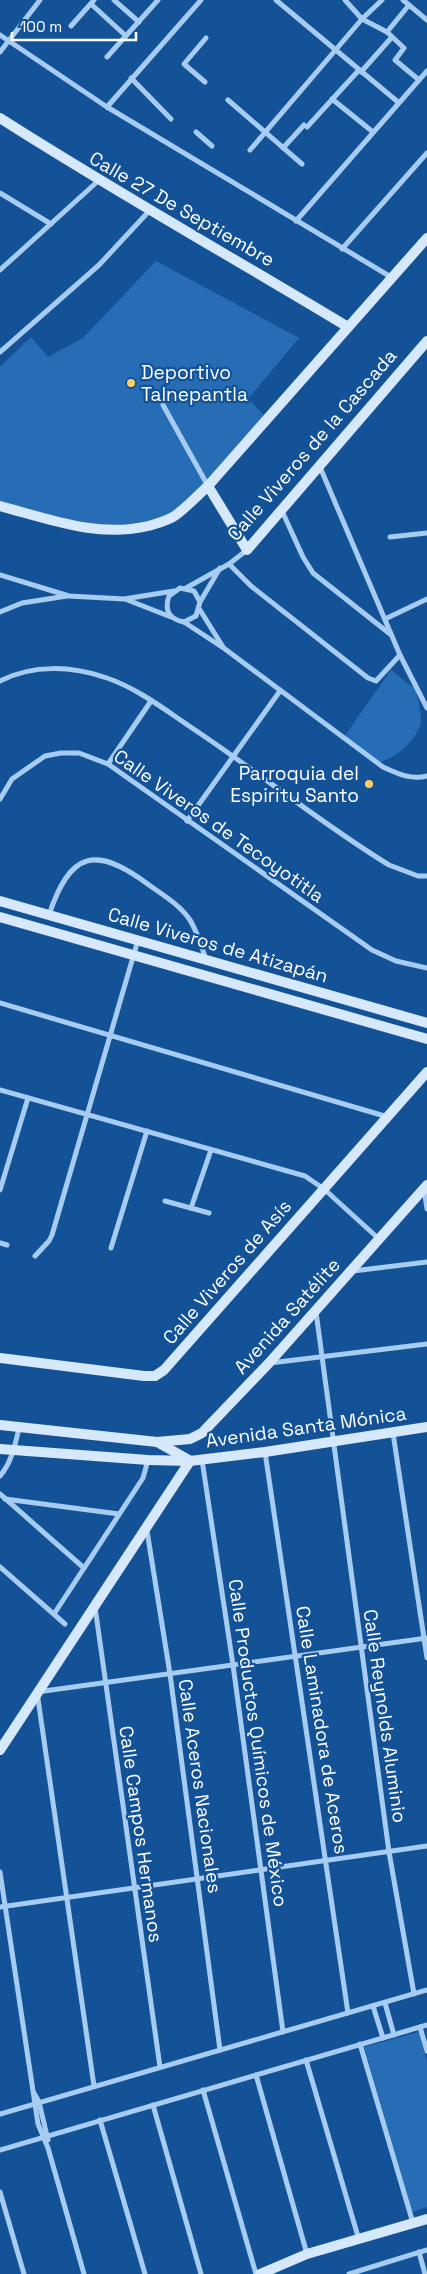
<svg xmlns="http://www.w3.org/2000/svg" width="427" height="2274" font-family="'Space Grotesk',sans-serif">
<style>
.green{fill:#276db6}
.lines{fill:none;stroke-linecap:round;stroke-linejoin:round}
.street{stroke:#a7ccf2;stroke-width:5}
.secondary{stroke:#d6e8fc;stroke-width:10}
.poi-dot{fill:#ffce68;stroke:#145298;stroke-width:2}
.labels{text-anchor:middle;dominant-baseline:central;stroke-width:4.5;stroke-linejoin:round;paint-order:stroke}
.street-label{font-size:19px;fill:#fff;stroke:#145298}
.poi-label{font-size:19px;fill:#fff;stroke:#145298;text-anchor:start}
</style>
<rect width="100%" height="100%" fill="#145298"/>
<!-- green -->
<g class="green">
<polygon points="156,261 299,338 248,399 265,416 210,478 174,514 133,525 93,525 51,517 0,503 0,367 31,337 48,357 83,338"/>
<path d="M391 670 416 690C417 699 422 713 421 722 418 739 395 759 379 762L344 737Z"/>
<polygon points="419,2032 427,2061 427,2207 412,2212 364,2047"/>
</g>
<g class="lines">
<!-- street -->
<g class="street">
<polyline points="114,0 139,22"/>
<polyline points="276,0 398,102"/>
<polyline points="345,0 362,19 387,32 404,48 395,60 419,80"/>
<polyline points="403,0 427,20"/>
<polyline points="91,4 126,36"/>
<polyline points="71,26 94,0"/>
<polyline points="387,32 409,5"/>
<polyline points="0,35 107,107 391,277"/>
<polyline points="0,52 40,0"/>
<polyline points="107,57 158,0"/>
<polyline points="361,72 392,37"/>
<polyline points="131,78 171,119"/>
<polyline points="205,82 184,64 206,38"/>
<polyline points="332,99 373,132"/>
<polyline points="228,100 302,164"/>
<polyline points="107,107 201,0"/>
<polyline points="307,127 359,70"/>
<polyline points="196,132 212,146"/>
<polyline points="283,148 304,125"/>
<polyline points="250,150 362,19 382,0"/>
<polyline points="0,193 51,224"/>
<polyline points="296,221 427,71"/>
<polyline points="342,249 427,153"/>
<polyline points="0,270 98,181"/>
<polyline points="0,352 99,265 151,209"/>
<polyline points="163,405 208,486"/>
<polyline points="320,467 400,655 427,708"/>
<polyline points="282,511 303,557 313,573 390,634"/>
<polyline points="390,537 427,533"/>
<polyline points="229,564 251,586 368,678 376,681 400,655"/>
<polyline points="0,575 69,596 124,599 174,591"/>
<polyline points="186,588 229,564 247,550"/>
<polyline points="125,599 171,617"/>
<path d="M200 602 194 591 180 588 169 596C164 610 169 619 184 622L196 616 200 602 220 568"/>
<polyline points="200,610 223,647"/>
<polyline points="0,612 22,603 67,596"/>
<polyline points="385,619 427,599"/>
<path d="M184 622 225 649 383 767C398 774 411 780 427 776"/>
<path d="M0 681C33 664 72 666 107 678 139 689 168 712 195 730 261 774 322 824 389 865L418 876H427"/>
<polyline points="108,764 151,701"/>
<polyline points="0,799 12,779 45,756 61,753 79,753 108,764 372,950 396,961 427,968"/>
<polyline points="187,821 280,691"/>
<path d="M49 915C70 851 96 845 149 885 163 895 180 905 190 920 197 931 201 946 206 959"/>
<polyline points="0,1003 388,1117"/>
<polyline points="0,1090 305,1176 324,1189 379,1239"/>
<polyline points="424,1189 427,1209"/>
<polyline points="0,1190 28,1098"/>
<polyline points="165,1201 209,1213"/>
<polyline points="191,1208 211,1150"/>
<polyline points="0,1243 7,1245"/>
<polyline points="111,1248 147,1131"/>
<polyline points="35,1256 49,1241 52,1235 138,940"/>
<polyline points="353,1271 427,1262"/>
<polyline points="316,1312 389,1852 414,1994"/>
<polyline points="270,1363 427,1344"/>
<polyline points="393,1433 427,1658"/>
<polyline points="265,1452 348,2013"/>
<polyline points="202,1460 233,1665 283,2032"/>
<path d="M0 1476C12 1462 15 1445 19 1428"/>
<polyline points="0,1494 84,1568"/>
<polyline points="5,1499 119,1514"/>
<polyline points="147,1531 170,1674 220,2050"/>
<polyline points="0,1567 65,1624"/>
<polyline points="95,1607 160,2067"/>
<polyline points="54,1614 143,1478 148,1460"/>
<polyline points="0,1872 38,2124 48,2148 84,2274"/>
<polyline points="0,1907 427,1846"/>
<polyline points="385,2003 394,2035"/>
<polyline points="373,2006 383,2038"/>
<polyline points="420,2027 427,2051"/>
<polyline points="360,2044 413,2223"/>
<polyline points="306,2060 359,2240"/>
<polyline points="256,2075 307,2254"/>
<polyline points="94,2086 37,1692 427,1638"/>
<polyline points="203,2090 256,2274"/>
<polyline points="34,2093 39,2102 48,2140"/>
<polyline points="153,2105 201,2274"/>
<polyline points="0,2114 427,1990"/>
<polyline points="100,2120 145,2274"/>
<polyline points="0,2150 427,2025"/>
<polyline points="0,2192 24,2274"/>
<polyline points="419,2252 425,2274"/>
<polyline points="349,2274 427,2250"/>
</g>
<!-- secondary -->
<g class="secondary">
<path d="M0 118C114 191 232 257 348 327"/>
<polyline points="208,486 247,550 427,341"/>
<path d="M0 506C49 519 97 538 148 526 158 523 168 521 176 515 188 506 198 495 208 486L427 238"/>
<polyline points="0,901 427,1023"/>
<polyline points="0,917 427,1039"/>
<polyline points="0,1358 144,1376 155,1376 164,1370 427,1072"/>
<polyline points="0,1425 157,1442 189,1460"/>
<polyline points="157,1442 190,1439 202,1433 269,1363 427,1185"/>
<polyline points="0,1449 148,1460 190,1461 265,1452 427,1427"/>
<polyline points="0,1750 190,1461"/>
<polyline points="260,2274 307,2254 427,2219"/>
</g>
</g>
<!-- markers -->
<g class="poi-dot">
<circle cx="131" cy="383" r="5"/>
<circle cx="369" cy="784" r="5"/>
</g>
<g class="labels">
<!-- street labels -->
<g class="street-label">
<text transform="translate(182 209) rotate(30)">Calle 27 De Septiembre</text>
<text transform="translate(312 445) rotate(-49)">Calle Viveros de la Cascada</text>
<text transform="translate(219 826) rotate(35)">Calle Viveros de Tecoyotitla</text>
<text transform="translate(218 945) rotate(16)">Calle Viveros de Atizapán</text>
<text transform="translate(227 1272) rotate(-49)">Calle Viveros de Asís</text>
<text transform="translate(287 1316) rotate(-48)">Avenida Satélite</text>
<text transform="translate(306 1427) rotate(-8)">Avenida Santa Mónica</text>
<text transform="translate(385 1716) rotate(82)">Calle Reynolds Aluminio</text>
<text transform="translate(322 1730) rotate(81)">Calle Laminadora de Aceros</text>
<text transform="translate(258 1743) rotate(82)">Calle Productos Químicos de México</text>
<text transform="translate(200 1786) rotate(82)">Calle Aceros Nacionales</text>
<text transform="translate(141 1834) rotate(82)">Calle Campos Hermanos</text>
</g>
<!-- poi labels -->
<g class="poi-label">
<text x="141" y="372">Deportivo<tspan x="141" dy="22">Talnepantla</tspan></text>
<text x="359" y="773" text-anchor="end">Parroquia del<tspan x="359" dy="22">Espiritu Santo</tspan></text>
</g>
</g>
<!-- scale -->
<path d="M12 32v8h124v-8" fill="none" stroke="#ffffff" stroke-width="2.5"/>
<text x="20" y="32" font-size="15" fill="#ffffff" stroke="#145298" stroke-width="4" paint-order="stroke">100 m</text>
</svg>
